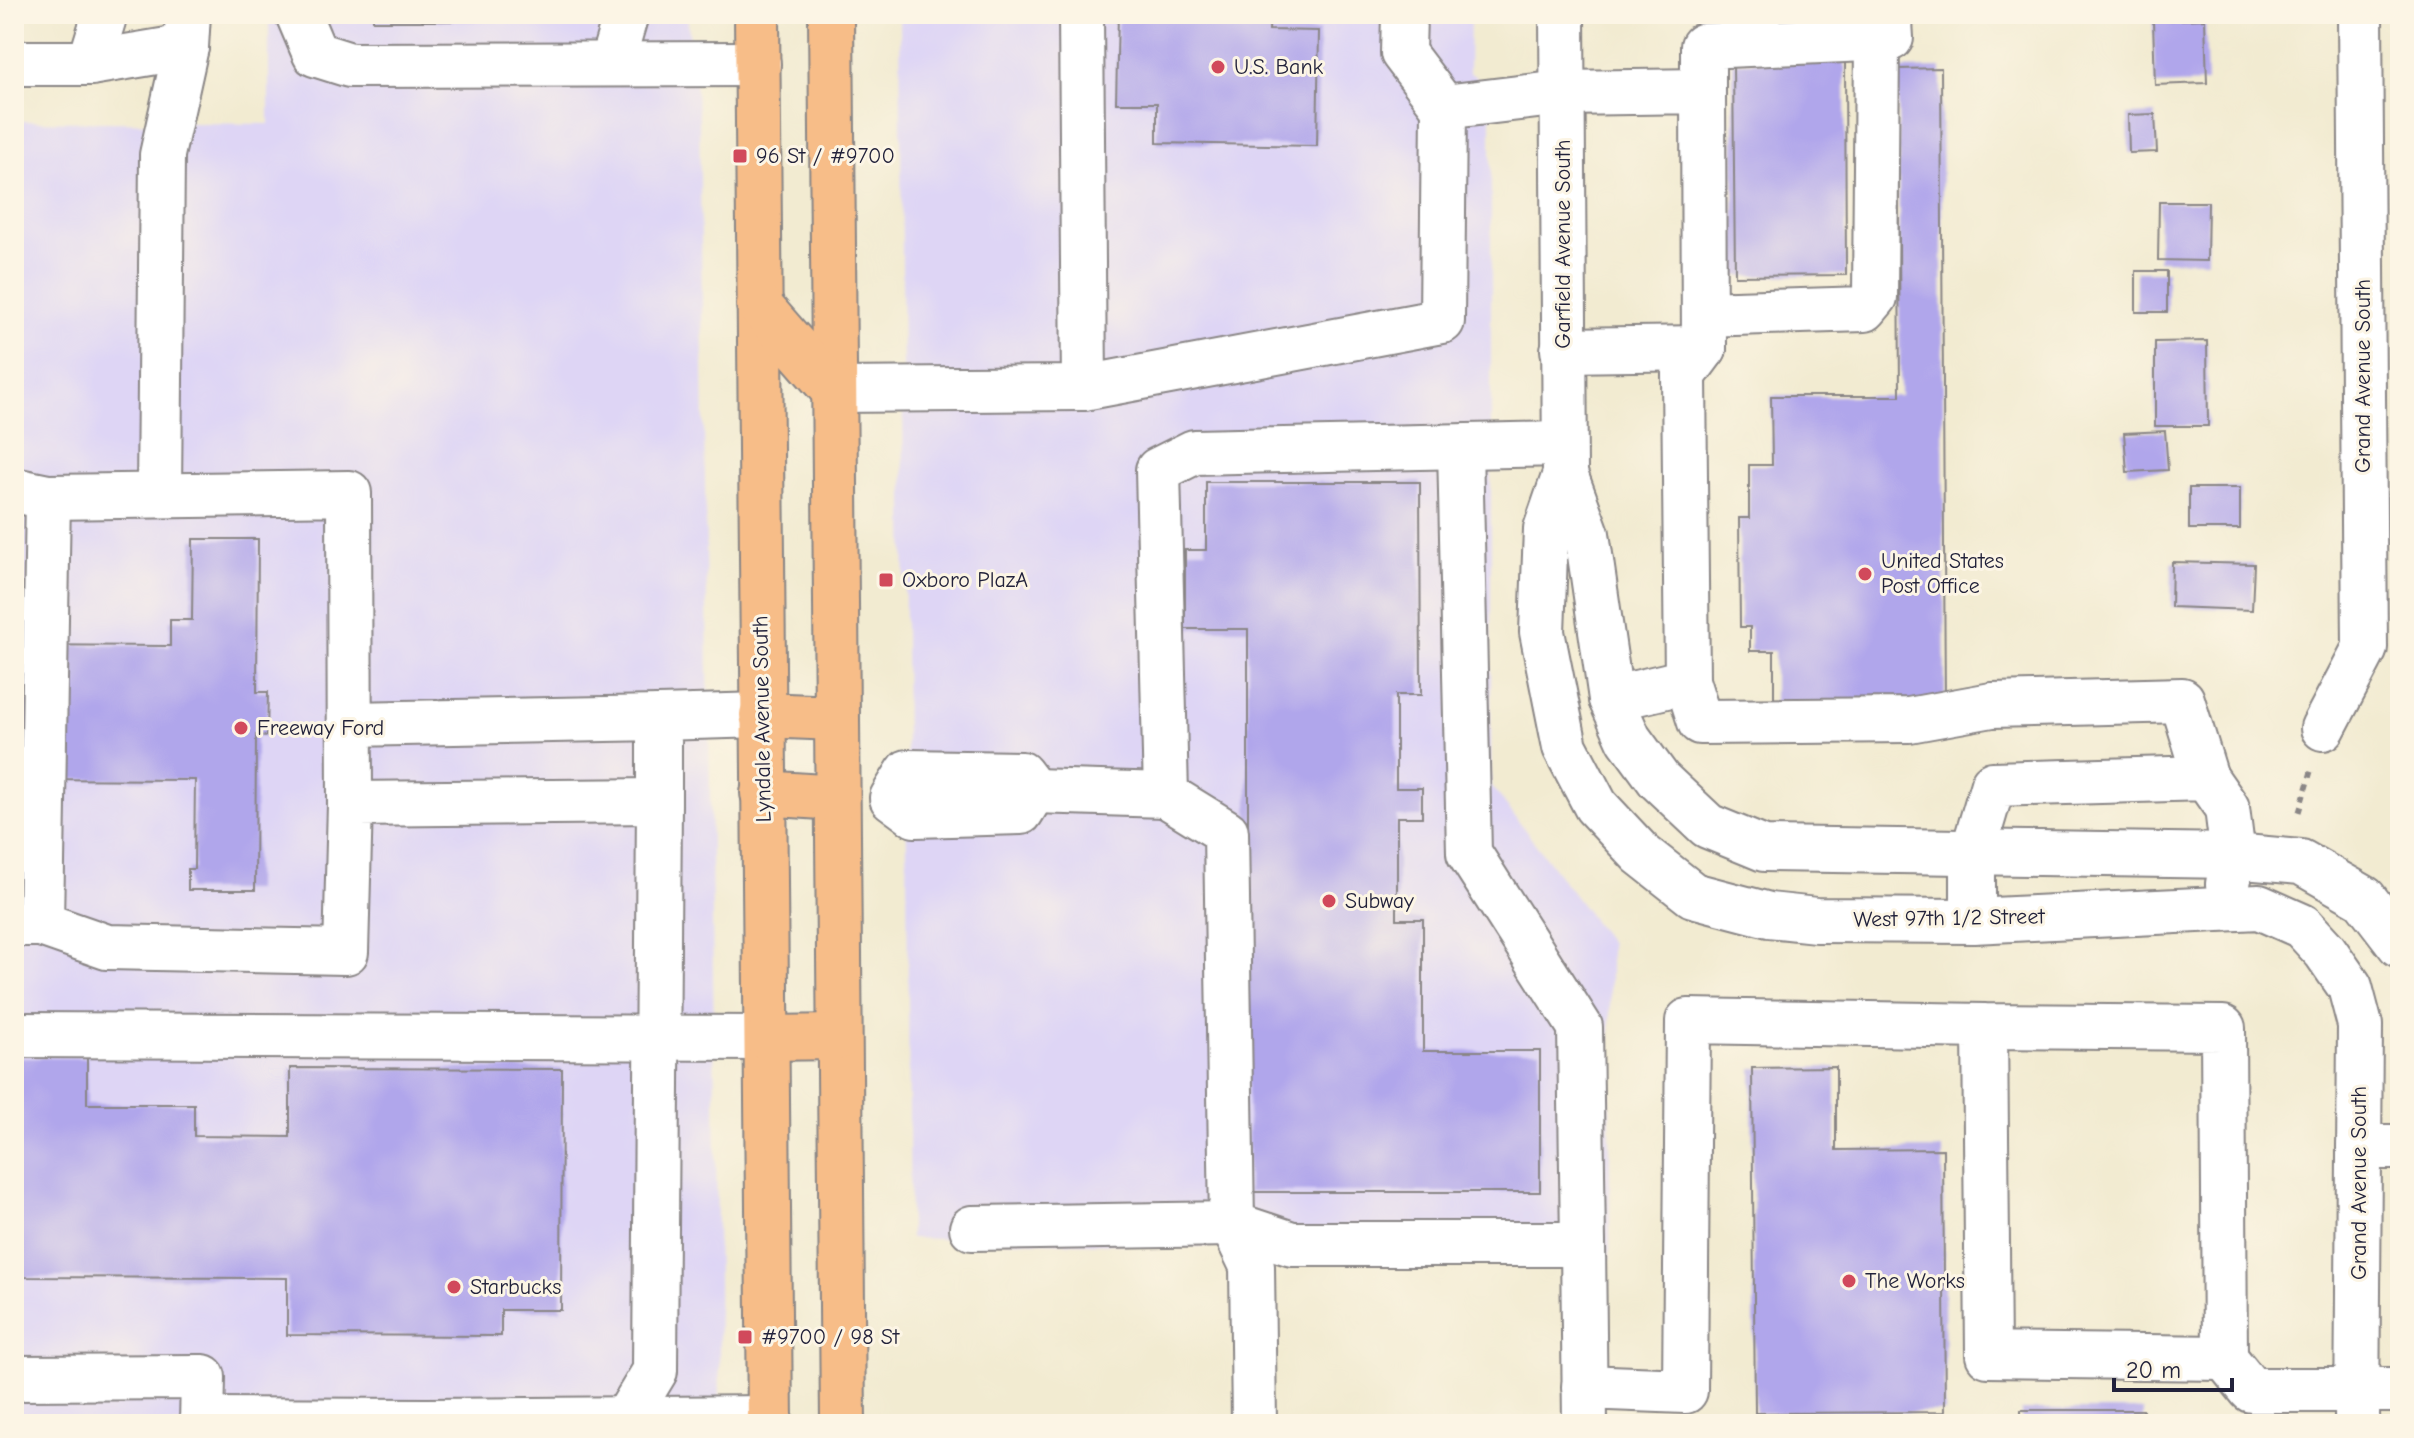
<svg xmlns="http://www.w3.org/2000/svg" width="2414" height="1438" font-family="'Comic Neue',sans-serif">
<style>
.built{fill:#ded5f5}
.building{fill:#b0a6eb}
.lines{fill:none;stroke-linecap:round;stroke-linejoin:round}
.minor-casing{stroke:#8a8686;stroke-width:48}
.major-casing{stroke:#8a8686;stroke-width:48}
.path{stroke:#8a8686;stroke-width:5;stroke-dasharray:6 6;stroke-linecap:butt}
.minor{stroke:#fff;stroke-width:44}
.major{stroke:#f7bd88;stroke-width:44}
.poi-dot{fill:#d1495b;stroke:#fcf5e5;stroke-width:3}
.labels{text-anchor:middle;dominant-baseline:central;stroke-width:6;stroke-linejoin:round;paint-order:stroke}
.poi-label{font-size:22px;fill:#22223b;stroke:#fcf5e5;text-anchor:start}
.street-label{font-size:22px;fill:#22223b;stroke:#fcf5e5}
</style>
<rect width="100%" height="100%" fill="#fcf5e5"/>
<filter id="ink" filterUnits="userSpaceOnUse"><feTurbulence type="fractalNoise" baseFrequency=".0125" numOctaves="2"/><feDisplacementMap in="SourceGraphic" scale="16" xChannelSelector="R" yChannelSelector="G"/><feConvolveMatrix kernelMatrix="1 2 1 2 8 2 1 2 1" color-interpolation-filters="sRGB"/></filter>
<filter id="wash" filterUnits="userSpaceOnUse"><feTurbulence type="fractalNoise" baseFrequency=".006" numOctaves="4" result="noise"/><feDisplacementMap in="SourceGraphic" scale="32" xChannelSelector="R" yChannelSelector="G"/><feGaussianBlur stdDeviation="1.8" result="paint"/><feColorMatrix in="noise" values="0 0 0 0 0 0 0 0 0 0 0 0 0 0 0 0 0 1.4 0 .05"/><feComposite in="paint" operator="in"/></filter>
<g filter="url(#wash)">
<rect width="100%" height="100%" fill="#f2ebd1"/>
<!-- built -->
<g class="built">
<polygon points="269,14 687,14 699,119 720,1404 403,1424 14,1424 14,121 269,124"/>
<polygon points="900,14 1470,14 1469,72 1491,88 1491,785 1610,943 1610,1259 910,1238"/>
</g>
<g id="blocks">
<!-- building -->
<g class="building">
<rect x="373" y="14" width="151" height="7"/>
<polygon points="1118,14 1270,14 1269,30 1319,31 1317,146 1157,143 1157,103 1116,103"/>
<polygon points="2205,19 2207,83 2155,85 2153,21"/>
<polygon points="1845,60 1846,275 1735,276 1733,62"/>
<polygon points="1941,68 1945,703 1774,705 1774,651 1750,651 1750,627 1740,627 1739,518 1749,518 1749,465 1772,465 1771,396 1900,396 1898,69"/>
<polygon points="2155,114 2157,152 2129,153 2128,115"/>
<polygon points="2159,202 2208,202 2207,261 2158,260"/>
<rect x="2136" y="271" width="31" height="41"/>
<polygon points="2207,341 2208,426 2155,426 2155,342"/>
<polygon points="2165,431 2168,470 2127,472 2124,433"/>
<polygon points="1206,482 1420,482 1421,695 1396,695 1396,788 1422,788 1422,817 1397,817 1397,919 1423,919 1423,1051 1540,1051 1540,1192 1248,1192 1248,629 1185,629 1185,550 1206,550"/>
<rect x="2189" y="488" width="51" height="41"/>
<polygon points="193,539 258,539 257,692 268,692 267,736 256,735 255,890 188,890 188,869 194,869 195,780 22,779 22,866 14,866 14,645 170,646 170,620 192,620"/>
<polygon points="2172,562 2254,564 2252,610 2171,607"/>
<polygon points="17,1058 87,1058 87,1104 194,1104 194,1136 290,1137 290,1068 562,1069 561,1310 501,1310 501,1336 287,1335 287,1278 14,1277"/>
<polygon points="1836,1067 1836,1150 1943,1149 1945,1412 1755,1413 1752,1068"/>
<rect x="2021" y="1410" width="122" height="14"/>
</g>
</g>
</g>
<g filter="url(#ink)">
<use href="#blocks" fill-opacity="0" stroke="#8a8686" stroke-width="2"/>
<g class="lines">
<defs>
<g id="minor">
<polyline points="298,14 315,54 350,65 758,64"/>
<polyline points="1404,14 1403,53 1444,107"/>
<polyline points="1562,14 1565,474 1587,534 1611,699 1629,739 1659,780 1708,826 1764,849 2233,856 2301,862 2364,898 2400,945"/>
<polyline points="612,62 626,14"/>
<polyline points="14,63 90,63 186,47"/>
<polyline points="90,63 105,14"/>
<polyline points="1703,91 1703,46 1891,38 1890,22"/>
<polyline points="1704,314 1865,309 1875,297 1877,38"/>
<polyline points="1563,350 1704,348"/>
<polyline points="1084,388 1442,321 1444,107 1562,93 1703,91 1704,348 1684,375 1687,681 1700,722 1909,720 1992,705 2182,700 2206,778"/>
<polyline points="833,390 1084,388 1081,14"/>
<polyline points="1565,474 1546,529 1542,632 1565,747 1596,806 1641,854 1693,895 1769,915 1816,920 1973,921 2259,907 2302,926 2325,951 2350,987 2360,1025 2357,1424"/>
<polyline points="14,490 48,497 349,493 350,809"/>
<polyline points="159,495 162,155 186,47 188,14"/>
<polyline points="1611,699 1687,681"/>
<polyline points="351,724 659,718"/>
<polyline points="2323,728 2365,648 2360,14"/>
<polygon points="908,772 1021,774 1034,791 1021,812 915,815 892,798"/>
<polyline points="1034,791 1166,795"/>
<polyline points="659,801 659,718 762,715"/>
<polyline points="1973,921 1973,852 1993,784 2206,778 2227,808 2233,856 2228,884"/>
<polyline points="14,924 41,924 107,947 346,952 350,804 659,801 655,1371 626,1419"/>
<polyline points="41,924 48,497"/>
<polyline points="14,1035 767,1038"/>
<polyline points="2359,1147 2400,1147"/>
<polyline points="972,1228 1232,1224 1292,1244 1583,1244 1580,1027 1469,853 1460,447"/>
<polyline points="1583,1244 1585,1424"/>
<polyline points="2225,1358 2251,1390 2400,1390"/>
<polyline points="14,1378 203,1377 202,1424"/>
<polyline points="1584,1387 1685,1391 1688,1021 1985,1026 1988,1355 2225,1358 2223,1028 1985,1026"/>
<polyline points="202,1420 427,1421"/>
<polyline points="427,1424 427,1421 770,1418"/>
<polyline points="1254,1424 1252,1266 1232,1224 1226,832 1166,795 1158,470 1194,452 1563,444"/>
</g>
<g id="major">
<polyline points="757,14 770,1424"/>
<polyline points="831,14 843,1424"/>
<polyline points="759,305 833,390"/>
<polyline points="762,715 836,718"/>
<polyline points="763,793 837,798"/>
<polyline points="767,1038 839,1037"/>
</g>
</defs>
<!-- minor casing -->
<use href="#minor" class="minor-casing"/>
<!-- major casing -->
<use href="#major" class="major-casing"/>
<!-- path -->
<polyline class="path" points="2299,812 2312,768"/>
<!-- minor -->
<use href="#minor" class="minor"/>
<!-- major -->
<use href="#major" class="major"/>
</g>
</g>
<!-- markers -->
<g class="poi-dot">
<circle cx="1218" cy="67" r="8"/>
<rect x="732" y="148" width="16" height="16" rx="4"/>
<circle cx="1865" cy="574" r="8"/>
<rect x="878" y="572" width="16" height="16" rx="4"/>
<circle cx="241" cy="728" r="8"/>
<circle cx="1329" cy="901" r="8"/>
<circle cx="1849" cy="1281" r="8"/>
<circle cx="454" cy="1287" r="8"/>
<rect x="737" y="1329" width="16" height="16" rx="4"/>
</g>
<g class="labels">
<!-- poi labels -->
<g class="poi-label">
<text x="1234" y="67">U.S. Bank</text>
<text x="756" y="156">96 St / #9700</text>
<text x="1881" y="561">United States<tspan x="1881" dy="25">Post Office</tspan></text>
<text x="902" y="580">Oxboro PlazA</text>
<text x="257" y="728">Freeway Ford</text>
<text x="1345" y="901">Subway</text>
<text x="1865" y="1281">The Works</text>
<text x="470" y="1287">Starbucks</text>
<text x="761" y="1337">#9700 / 98 St</text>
</g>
<!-- street labels -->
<g class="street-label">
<text transform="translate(1563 244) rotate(-90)">Garfield Avenue South</text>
<text transform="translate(2363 376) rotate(-90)">Grand Avenue South</text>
<text transform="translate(762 719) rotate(-91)">Lyndale Avenue South</text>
<text transform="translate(1949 918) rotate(-1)">West 97th 1/2 Street</text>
<text transform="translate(2359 1183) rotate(-90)">Grand Avenue South</text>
</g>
</g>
<!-- margin -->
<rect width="2414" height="1438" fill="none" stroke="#fcf5e5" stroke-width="48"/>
<!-- scale -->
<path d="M2114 1378v12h118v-12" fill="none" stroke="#22223b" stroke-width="4"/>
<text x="2126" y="1378" font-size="24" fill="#22223b" stroke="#fcf5e5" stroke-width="6" paint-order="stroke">20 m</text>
</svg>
